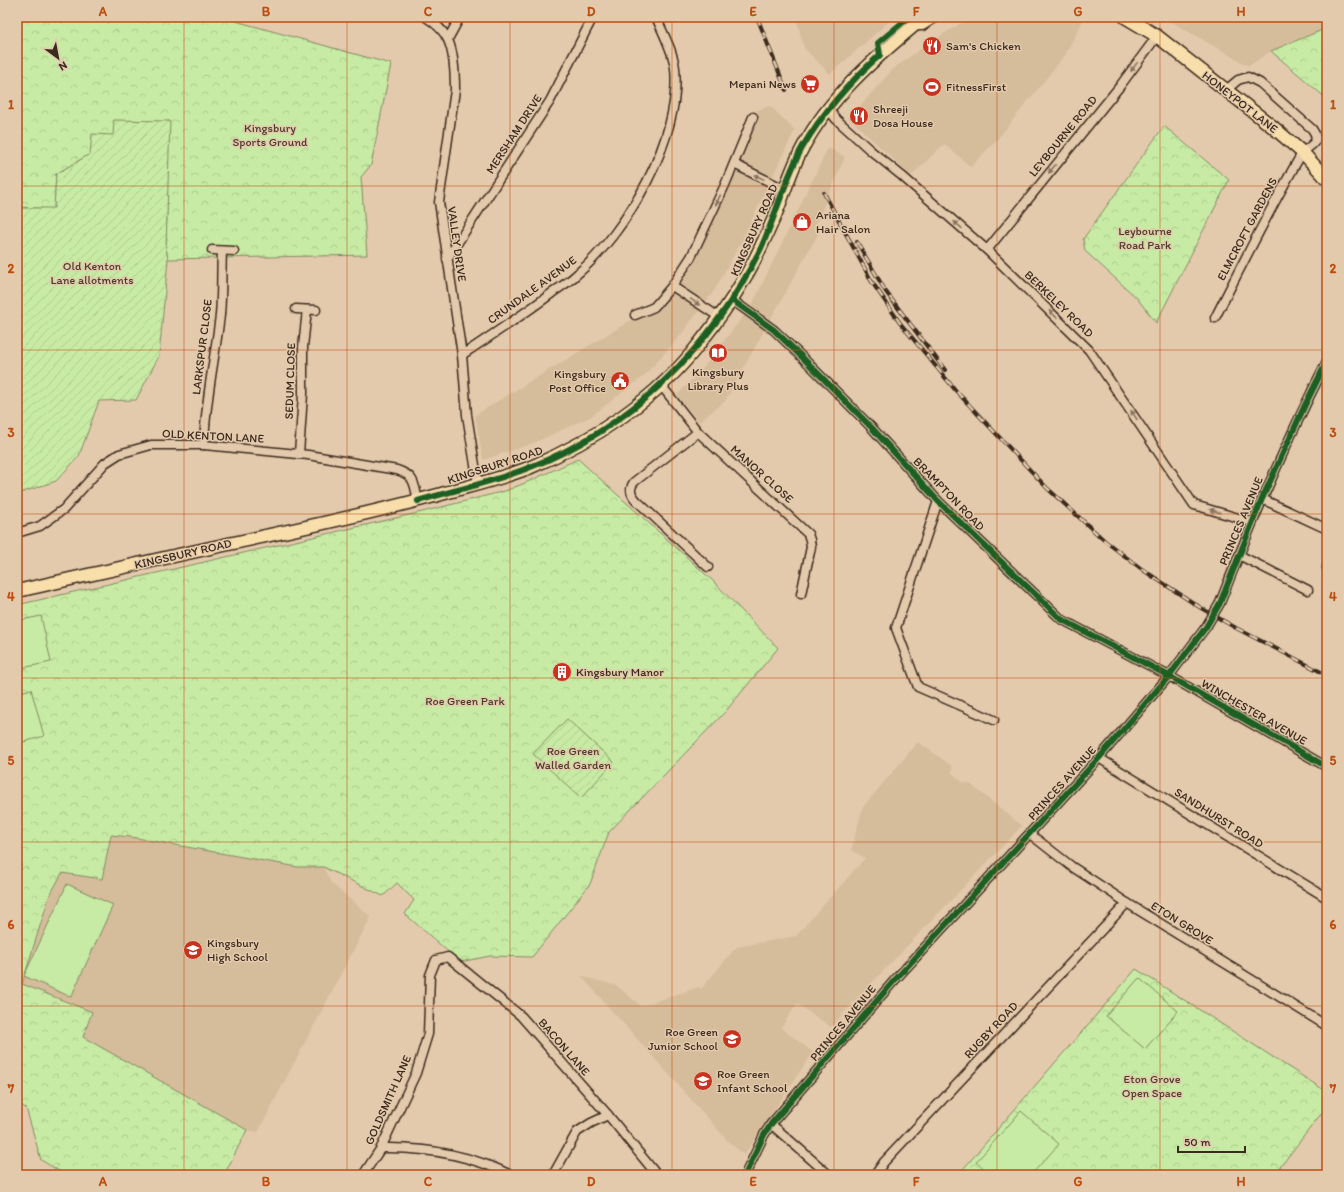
<svg xmlns="http://www.w3.org/2000/svg" width="1344" height="1192" font-family="Itim,sans-serif">
<style>
.built{fill:#d5bc9b}
.park{fill:url(#park-crowns);stroke:#818a61}
.garden{fill:url(#garden-furrows);stroke:#818a61}
.pitch{fill:#c7eba4;stroke:#818a61}
.lines{fill:none;stroke-linecap:round;stroke-linejoin:round}
.street-casing{stroke:#3b2a1e;stroke-width:11}
.primary-casing{stroke:#3b2a1e;stroke-width:15}
.street{stroke:#e4caac;stroke-width:8}
.primary{stroke:#f8deab;stroke-width:12}
.rail-casing{stroke:#3b2a1e;stroke-width:4}
.rail{stroke:#e4caac;stroke-width:2.5;stroke-dasharray:8;stroke-linecap:butt}
.street-bridge-casing{stroke:#3b2a1e;stroke-width:11;stroke-linecap:butt}
.street-bridge{stroke:#e4caac;stroke-width:8}
.cycleway-casing{stroke:#e4caac;stroke-width:8}
.cycleway{stroke:#1b5e20;stroke-width:6}
.oneway{fill:#87725e}
.grid{fill:none;stroke:#bd4d10;stroke-width:1;stroke-opacity:0.55}
.labels{text-anchor:middle;dominant-baseline:central;stroke-width:3;stroke-linejoin:round;paint-order:stroke}
.poi-label{font-size:12px;fill:#3b2a1e;stroke:#e4caac;text-anchor:start}
.street-label{font-size:12px;fill:#3b2a1e;stroke:#e4caac}
.park-label{font-size:12px;fill:#493d2b;stroke:#e4caac}
.neatline{fill:none;stroke:#bd4d10;stroke-width:1.5}
.grid-label{font-size:13px;text-anchor:middle;font-weight:bold;fill:#bd4d10}
</style>
<defs>
<pattern id="park-crowns" width="20" height="18" patternUnits="userSpaceOnUse"><rect width="20" height="18" fill="#c7eba4"/><path d="M2 6a3 3 0 1 1 6 0M12 15a3 3 0 1 1 6 0" fill="none" stroke="#acca8d"/></pattern>
<pattern id="garden-furrows" width="10" height="10" patternUnits="userSpaceOnUse"><rect width="10" height="10" fill="#c7eba4"/><path d="M-1 1l2-2M0 10L10 0M9 11l2-2" fill="none" stroke="#acca8d"/></pattern>
</defs>
<rect width="100%" height="100%" fill="#e4caac"/>
<filter id="ink" filterUnits="userSpaceOnUse"><feTurbulence type="fractalNoise" baseFrequency=".025" numOctaves="2"/><feDisplacementMap in="SourceGraphic" scale="8" xChannelSelector="R" yChannelSelector="G"/><feConvolveMatrix kernelMatrix="1 2 1 2 8 2 1 2 1" color-interpolation-filters="sRGB"/></filter>
<g filter="url(#ink)">
<!-- built -->
<g class="built">
<polygon points="796,17 894,17 830,74 804,48"/>
<polygon points="971,17 1085,17 1065,55 1000,136 971,167 944,144 911,176 849,118 893,69 926,45"/>
<polygon points="1163,17 1327,17 1327,28 1271,51 1249,66"/>
<polygon points="770,106 795,130 740,244 714,291 680,336 644,376 590,417 531,444 483,460 475,415 646,311 674,282 710,223 752,112"/>
<polygon points="828,148 845,157 814,228 818,234 725,401 699,422 677,395 700,372 752,305"/>
<polygon points="918,742 952,766 952,773 964,783 969,783 1022,826 846,1010 831,1027 797,1004 781,1028 813,1052 744,1155 728,1141 581,976 617,986 641,1006 699,987 701,989 733,951 737,947 796,936 865,858 851,850 863,807"/>
<polygon points="111,835 131,837 298,867 323,867 331,883 371,917 258,1132 247,1130 82,1037 92,1012 21,984 49,897 62,873 102,879"/>
</g>
<!-- park -->
<g class="park">
<polygon points="17,17 221,17 391,64 371,165 361,177 367,255 168,259 166,248 169,121 113,135 90,154 56,174 54,209 17,207"/>
<polygon points="1327,28 1327,99 1271,51"/>
<polygon points="1164,126 1229,180 1156,323 1137,298 1085,251 1083,239"/>
<polygon points="578,459 713,581 778,648 725,712 609,832 590,884 532,957 490,956 460,962 405,914 414,900 397,883 383,896 323,867 298,867 131,837 111,835 102,879 62,873 49,897 22,984 92,1012 83,1037 247,1130 224,1175 66,1175 41,1160 26,1108 17,1103 17,893 21,864 17,865 17,605 422,512 505,491 525,483"/>
<polygon points="1136,969 1327,1092 1327,1106 1274,1175 958,1175"/>
</g>
<!-- garden -->
<g class="garden">
<polygon points="114,120 170,121 166,248 168,259 159,356 136,400 99,401 79,456 56,481 17,494 17,208 54,208 56,174 90,154 92,134 113,135"/>
<polygon points="567,719 614,762 581,798 533,754"/>
</g>
<!-- pitch -->
<g class="pitch">
<polygon points="41,616 51,662 17,669 17,621"/>
<polygon points="31,689 44,736 17,744 17,693"/>
<polygon points="67,884 113,905 71,997 24,976"/>
<polygon points="1139,978 1178,1011 1145,1049 1106,1016"/>
<polygon points="1021,1111 1059,1144 1031,1175 992,1175 976,1162"/>
</g>
<g class="lines">
<defs>
<g id="street">
<path d="M426 17C434 22 444 31 448 40 454 53 455 75 455 90L439 202 462 355 467 415 478 484"/>
<polyline points="448,39 460,17"/>
<polyline points="828,109 836,119 870,150 902,176 987,250 1089,350 1194,505 1252,522"/>
<polyline points="734,164 784,189"/>
<polyline points="212,250 234,251"/>
<polyline points="987,250 1120,86 1157,36"/>
<polyline points="447,259 550,101 593,17"/>
<polyline points="672,286 719,317"/>
<polyline points="732,300 774,330 802,357 872,428 938,501 1061,619 1169,676 1327,767"/>
<polyline points="296,309 316,310"/>
<polyline points="635,315 654,307 672,286 691,257 725,185 753,117"/>
<path d="M1215 318C1243 263 1270 208 1301 155 1307 145 1323 144 1312 129L1260 83 1248 77 1238 80 1225 91"/>
<path d="M462 355C492 335 523 315 552 293 560 287 569 282 576 275 627 232 682 137 675 68 673 51 663 33 656 17"/>
<polyline points="661,385 698,432 808,534 810,540 811,547 801,594"/>
<path d="M698 432 634 482C629 489 630 494 637 501L708 567"/>
<path d="M204 445C205 401 215 359 220 315 222 294 221 272 222 251"/>
<polyline points="299,454 303,394 303,347 307,310"/>
<polyline points="1262,499 1327,529"/>
<polyline points="938,501 896,628 918,687 994,720"/>
<path d="M17 533 40 526 64 509 105 463 119 454 151 445H204L308 455 397 470C415 476 414 483 418 501"/>
<polyline points="1239,555 1308,590"/>
<polyline points="1327,568 1327,567"/>
<path d="M1220 603C1252 521 1287 440 1327 361"/>
<polyline points="1099,758 1327,898"/>
<polyline points="1030,834 1071,866 1127,903 1327,1026"/>
<polyline points="771,1124 829,1175"/>
<path d="M381 1148C426 1147 470 1155 511 1175"/>
<polyline points="363,1175 381,1148 416,1073 428,1034 430,975 436,960 448,957 521,1016 608,1115 657,1175"/>
<polyline points="553,1175 577,1132 591,1123 608,1115"/>
<polyline points="745,1175 764,1135 771,1124 893,982 1099,758 1169,676 1206,627"/>
<polyline points="875,1175 884,1162 1127,903"/>
</g>
<g id="primary">
<polyline points="1125,17 1157,36 1273,127 1303,153 1327,179"/>
<polyline points="916,24 922,24 933,17"/>
<path d="M17 591C98 573 180 554 261 537 320 524 380 511 438 495 469 486 501 479 531 467 593 441 658 398 699 344 715 324 731 302 744 279 756 260 765 238 774 218 784 195 790 171 802 149 828 99 873 60 916 24L918 17"/>
</g>
</defs>
<!-- street casing -->
<use href="#street" class="street-casing"/>
<!-- primary casing -->
<use href="#primary" class="primary-casing"/>
<!-- street -->
<use href="#street" class="street"/>
<!-- primary -->
<use href="#primary" class="primary"/>
<defs>
<g id="rail">
<polyline points="757,17 786,90"/>
<polyline points="824,193 872,282 900,323 957,392 1047,488 1105,541 1143,570 1201,608 1236,628 1327,675"/>
<polyline points="857,242 886,292 945,370"/>
</g>
</defs>
<!-- rail casing -->
<use href="#rail" class="rail-casing"/>
<!-- rail -->
<use href="#rail" class="rail"/>
<defs>
<polyline id="street-bridge" points="1206,627 1220,603"/>
</defs>
<!-- street-bridge casing -->
<use href="#street-bridge" class="street-bridge-casing"/>
<!-- street-bridge -->
<use href="#street-bridge" class="street-bridge"/>
<defs>
<g id="cycleway">
<polyline points="732,300 774,330 802,357 872,428 938,501 1061,619 1169,676 1327,767"/>
<path d="M418 501C455 490 493 482 528 468 632 428 713 346 761 248 776 215 785 179 802 148 821 115 851 80 880 55L878 43 909 17"/>
<polyline points="745,1175 764,1135 771,1124 893,982 1099,758 1169,676 1206,627 1220,603 1262,499 1305,405 1327,361"/>
</g>
</defs>
<!-- cycleway casing -->
<use href="#cycleway" class="cycleway-casing"/>
<!-- cycleway -->
<use href="#cycleway" class="cycleway"/>
</g>
<!-- one-way arrows -->
<defs><path id="oneway-solid" d="M-6-.8H1V-3.2L6.5 0L1 3.2V.8H-6Z"/></defs>
<g class="oneway">
<use href="#oneway-solid" transform="translate(1134 67) rotate(126)"/>
<use href="#oneway-solid" transform="translate(1052 169) rotate(129)"/>
<use href="#oneway-solid" transform="translate(759 177) rotate(-154)"/>
<use href="#oneway-solid" transform="translate(718 200) rotate(115)"/>
<use href="#oneway-solid" transform="translate(958 225) rotate(-139)"/>
<use href="#oneway-solid" transform="translate(695 302) rotate(34)"/>
<use href="#oneway-solid" transform="translate(1053 314) rotate(-136)"/>
<use href="#oneway-solid" transform="translate(1134 415) rotate(-124)"/>
<use href="#oneway-solid" transform="translate(1215 511) rotate(-163)"/>
</g>
</g>
<!-- grid -->
<path class="grid" d="M184 17V1175M347 17V1175M510 17V1175M672 17V1175M834 17V1175M997 17V1175M1160 17V1175M17 186H1327M17 350H1327M17 514H1327M17 678H1327M17 842H1327M17 1006H1327"/>
<!-- icons -->
<defs>
<symbol id="restaurant-disc" viewBox="-11 -11 22 22"><circle r="9.5" fill="#c8321e" stroke="#e4caac"/><path d="M-5-6h1v4h1v-4h1v4h1v-4h1v5L-1.5 .5V6h-2V.5L-5-1ZM5-6V6H3V1.5H1.5Q1.5-4 5-6Z" fill="#fff"/></symbol>
<symbol id="supermarket-disc" viewBox="-11 -11 22 22"><circle r="9.5" fill="#c8321e" stroke="#e4caac"/><path d="M-6-5.5h2.5l.6 2H6L4.5 2H-2.5L-4.4-4H-6ZM-1.5 3.2a1.3 1.3 0 1 0 .1 0ZM3 3.2a1.3 1.3 0 1 0 .1 0Z" fill="#fff"/></symbol>
<symbol id="stadium-disc" viewBox="-11 -11 22 22"><circle r="9.5" fill="#c8321e" stroke="#e4caac"/><path d="M0-5a6.5 5 0 1 0 0 10a6.5 5 0 1 0 0-10ZM-3.5-1.8h7v3.6h-7Z" fill="#fff"/></symbol>
<symbol id="shop-disc" viewBox="-11 -11 22 22"><circle r="9.5" fill="#c8321e" stroke="#e4caac"/><path d="M-5-2.5h2.3a2.7 3.5 0 0 1 5.4 0H5L5.5 6h-11ZM-1.5-2.5h3a1.5 2.3 0 0 0-3 0Z" fill="#fff"/></symbol>
<symbol id="library-disc" viewBox="-11 -11 22 22"><circle r="9.5" fill="#c8321e" stroke="#e4caac"/><path d="M-6-4Q-3-5.5-.7-3.5V5Q-3 3-6 4ZM6-4Q3-5.5 .7-3.5V5Q3 3 6 4Z" fill="#fff"/></symbol>
<symbol id="civic-disc" viewBox="-11 -11 22 22"><circle r="9.5" fill="#c8321e" stroke="#e4caac"/><path d="M-.6-6.5H3V-4.5H.6V-3L4-1V1h2V6H-6V1h2V-1L-.6-3ZM-1.2 2.5V6h2.4V2.5Z" fill="#fff"/></symbol>
<symbol id="building-disc" viewBox="-11 -11 22 22"><circle r="9.5" fill="#c8321e" stroke="#e4caac"/><path d="M-4-6H4V6H1V3H-1V6H-4ZM-2.5-4.3h1.7v1.8h-1.7ZM.8-4.3h1.7v1.8H.8ZM-2.5-1h1.7V.8h-1.7ZM.8-1h1.7V.8H.8Z" fill="#fff"/></symbol>
<symbol id="school-disc" viewBox="-11 -11 22 22"><circle r="9.5" fill="#c8321e" stroke="#e4caac"/><path d="M0-5L7-2L0 1L-7-2ZM-4 1L0 2.5L4 1V4Q0 6-4 4Z" fill="#fff"/></symbol>
</defs>
<g fill-rule="evenodd">
<use href="#restaurant-disc" x="921" y="35" width="22" height="22"/>
<use href="#supermarket-disc" x="799" y="73" width="22" height="22"/>
<use href="#stadium-disc" x="921" y="76" width="22" height="22"/>
<use href="#restaurant-disc" x="848" y="105" width="22" height="22"/>
<use href="#shop-disc" x="791" y="211" width="22" height="22"/>
<use href="#library-disc" x="707" y="342" width="22" height="22"/>
<use href="#civic-disc" x="609" y="370" width="22" height="22"/>
<use href="#building-disc" x="551" y="661" width="22" height="22"/>
<use href="#school-disc" x="182" y="939" width="22" height="22"/>
<use href="#school-disc" x="721" y="1028" width="22" height="22"/>
<use href="#school-disc" x="692" y="1070" width="22" height="22"/>
</g>
<g class="labels">
<!-- poi labels -->
<g class="poi-label">
<text x="946" y="46">Sam's Chicken</text>
<text x="796" y="84" text-anchor="end">Mepani News</text>
<text x="946" y="87">FitnessFirst</text>
<text x="873" y="109">Shreeji<tspan x="873" dy="14">Dosa House</tspan></text>
<text x="816" y="215">Ariana<tspan x="816" dy="14">Hair Salon</tspan></text>
<text x="718" y="372" text-anchor="middle">Kingsbury<tspan x="718" dy="14">Library Plus</tspan></text>
<text x="606" y="374" text-anchor="end">Kingsbury<tspan x="606" dy="14">Post Office</tspan></text>
<text x="576" y="672">Kingsbury Manor</text>
<text x="207" y="943">Kingsbury<tspan x="207" dy="14">High School</tspan></text>
<text x="718" y="1032" text-anchor="end">Roe Green<tspan x="718" dy="14">Junior School</tspan></text>
<text x="717" y="1074">Roe Green<tspan x="717" dy="14">Infant School</tspan></text>
</g>
<!-- street labels -->
<g class="street-label">
<text transform="translate(1240 102) rotate(38)">HONEYPOT LANE</text>
<text transform="translate(514 134) rotate(-57)">MERSHAM DRIVE</text>
<text transform="translate(1063 136) rotate(-51)">LEYBOURNE ROAD</text>
<text transform="translate(1247 229) rotate(-62)">ELMCROFT GARDENS</text>
<text transform="translate(754 230) rotate(-66)">KINGSBURY ROAD</text>
<text transform="translate(457 244) rotate(82)">VALLEY DRIVE</text>
<text transform="translate(532 290) rotate(-36)">CRUNDALE AVENUE</text>
<text transform="translate(1059 304) rotate(44)">BERKELEY ROAD</text>
<text transform="translate(202 347) rotate(-83)">LARKSPUR CLOSE</text>
<text transform="translate(290 381) rotate(-88)">SEDUM CLOSE</text>
<text transform="translate(213 436) rotate(3)">OLD KENTON LANE</text>
<text transform="translate(495 465) rotate(-18)">KINGSBURY ROAD</text>
<text transform="translate(762 474) rotate(42)">MANOR CLOSE</text>
<text transform="translate(949 494) rotate(46)">BRAMPTON ROAD</text>
<text transform="translate(1241 521) rotate(-67)">PRINCES AVENUE</text>
<text transform="translate(183 554) rotate(-13)">KINGSBURY ROAD</text>
<text transform="translate(1254 712) rotate(30)">WINCHESTER AVENUE</text>
<text transform="translate(1062 783) rotate(-48)">PRINCES AVENUE</text>
<text transform="translate(1219 818) rotate(32)">SANDHURST ROAD</text>
<text transform="translate(1182 923) rotate(32)">ETON GROVE</text>
<text transform="translate(843 1023) rotate(-50)">PRINCES AVENUE</text>
<text transform="translate(991 1030) rotate(-47)">RUGBY ROAD</text>
<text transform="translate(564 1047) rotate(49)">BACON LANE</text>
<text transform="translate(388 1100) rotate(-66)">GOLDSMITH LANE</text>
</g>
<!-- park labels -->
<g class="park-label">
<text x="270" y="128">Kingsbury<tspan x="270" dy="14">Sports Ground</tspan></text>
<text x="1145" y="231">Leybourne<tspan x="1145" dy="14">Road Park</tspan></text>
<text x="92" y="266">Old Kenton<tspan x="92" dy="14">Lane allotments</tspan></text>
<text x="465" y="701">Roe Green Park</text>
<text x="573" y="751">Roe Green<tspan x="573" dy="14">Walled Garden</tspan></text>
<text x="1152" y="1079">Eton Grove<tspan x="1152" dy="14">Open Space</tspan></text>
</g>
</g>
<!-- margin -->
<rect width="1344" height="1192" fill="none" stroke="#e4caac" stroke-width="44"/>
<!-- north arrow -->
<g transform="translate(58 58) rotate(148)" stroke="#e4caac" stroke-width="3" paint-order="stroke">
<path d="M0-3L7 15L0 10L-7 15Z" fill="#3b2a1e"/>
<text y="-6" font-size="11" font-weight="bold" text-anchor="middle" fill="#3b2a1e">N</text>
</g>
<!-- scale -->
<path d="M1178 1146v6h67v-6" fill="none" stroke="#3b2a1e" stroke-width="2"/>
<text x="1184" y="1146" font-size="12" fill="#3b2a1e" stroke="#e4caac" stroke-width="3" paint-order="stroke">50 m</text>
<rect x="22" y="22" width="1300" height="1148" class="neatline"/>
<g class="grid-label">
<text x="103" y="16">A</text>
<text x="266" y="16">B</text>
<text x="428" y="16">C</text>
<text x="591" y="16">D</text>
<text x="753" y="16">E</text>
<text x="916" y="16">F</text>
<text x="1078" y="16">G</text>
<text x="1241" y="16">H</text>
<text x="11" y="109">1</text>
<text x="1333" y="109">1</text>
<text x="11" y="273">2</text>
<text x="1333" y="273">2</text>
<text x="11" y="437">3</text>
<text x="1333" y="437">3</text>
<text x="11" y="601">4</text>
<text x="1333" y="601">4</text>
<text x="11" y="765">5</text>
<text x="1333" y="765">5</text>
<text x="11" y="929">6</text>
<text x="1333" y="929">6</text>
<text x="11" y="1093">7</text>
<text x="1333" y="1093">7</text>
<text x="103" y="1186">A</text>
<text x="266" y="1186">B</text>
<text x="428" y="1186">C</text>
<text x="591" y="1186">D</text>
<text x="753" y="1186">E</text>
<text x="916" y="1186">F</text>
<text x="1078" y="1186">G</text>
<text x="1241" y="1186">H</text>
</g>
</svg>
